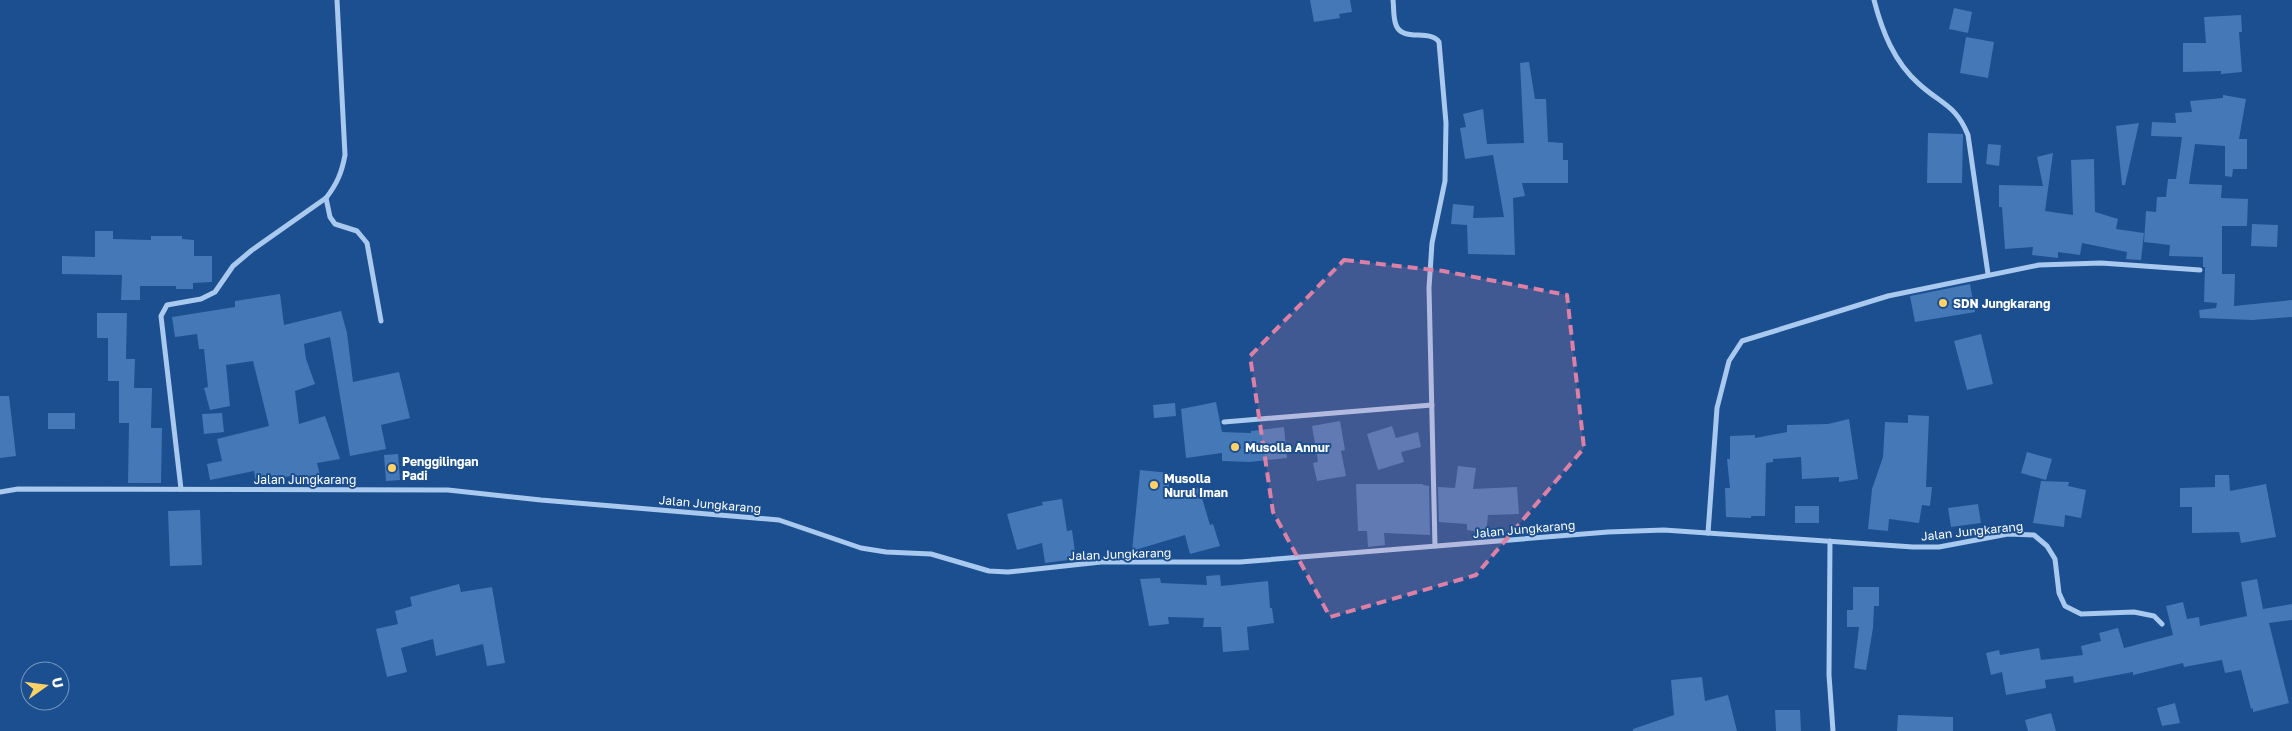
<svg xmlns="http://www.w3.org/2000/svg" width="2292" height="731" font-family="'Golos Text',sans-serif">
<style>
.building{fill:#4478b7}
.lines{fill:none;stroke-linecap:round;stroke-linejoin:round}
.street{stroke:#a9c9ee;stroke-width:5}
.marked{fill:#dd80a5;fill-opacity:0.2;stroke:#dd80a5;stroke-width:4;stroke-dasharray:10 6;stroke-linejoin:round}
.poi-dot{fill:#ffd166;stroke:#1b4f8f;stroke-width:2}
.labels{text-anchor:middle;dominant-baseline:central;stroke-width:4;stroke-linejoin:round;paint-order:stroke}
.poi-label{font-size:12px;font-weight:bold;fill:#fff;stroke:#1b4f8f;text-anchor:start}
.street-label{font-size:12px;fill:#fff;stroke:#1b4f8f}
</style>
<rect width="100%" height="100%" fill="#1b4f8f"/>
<!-- building -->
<g class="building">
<polygon points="1310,0 1350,0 1352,12 1339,14 1340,18 1314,22"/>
<polygon points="1954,8 1972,12 1968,33 1949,29"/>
<polygon points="2241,15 2242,32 2239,32 2242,72 2221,74 2221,71 2183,72 2183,43 2206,43 2204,17"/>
<polygon points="1966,37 1994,42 1988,78 1960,73"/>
<polygon points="1529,62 1535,99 1546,99 1548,142 1563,143 1563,160 1568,160 1568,183 1522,183 1525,196 1513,198 1515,255 1468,254 1467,225 1451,224 1453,204 1474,206 1473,218 1504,217 1493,155 1465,159 1460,128 1466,127 1463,114 1483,109 1487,144 1524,143 1520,63"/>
<polygon points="2223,95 2246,99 2239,139 2247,139 2247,169 2233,169 2232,177 2225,176 2225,146 2195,144 2189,184 2222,185 2221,198 2248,199 2247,226 2222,226 2222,274 2235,274 2234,306 2292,300 2292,317 2252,320 2200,318 2199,310 2216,308 2217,303 2204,302 2205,267 2203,267 2203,257 2169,256 2170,245 2144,242 2146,211 2156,212 2157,197 2166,197 2168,179 2176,179 2182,137 2151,136 2152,122 2176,123 2175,113 2192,112 2190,101 2223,98"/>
<polygon points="2139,123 2125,185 2122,185 2116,126"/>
<polygon points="1928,133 1963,134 1962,183 1927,183"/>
<polygon points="1988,144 2001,145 1999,166 1986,164"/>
<polygon points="2053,153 2045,211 2073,215 2071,160 2094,159 2095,212 2118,219 2116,229 2144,233 2141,260 2126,259 2127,252 2082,243 2080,255 2058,252 2058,258 2032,255 2033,247 2005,249 2002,207 1999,207 1999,185 2043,186 2037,157"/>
<polygon points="2252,224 2278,225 2277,247 2251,246"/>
<polygon points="95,231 113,231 113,239 151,240 151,236 182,236 182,239 194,240 194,256 212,256 212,282 193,283 193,289 176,289 176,286 140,286 140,300 121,300 122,275 62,274 62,256 95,257"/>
<polygon points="1970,284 1975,312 1915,322 1910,296"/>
<polygon points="280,294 284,325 341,311 347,333 353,382 399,372 410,418 381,425 386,449 350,456 330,337 304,344 306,359 315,384 295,391 299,424 325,416 340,459 317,463 320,475 297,481 295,475 256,483 254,471 210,480 207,464 222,461 217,439 269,426 253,361 226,365 230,406 210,410 204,388 208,387 204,349 199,349 197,334 175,337 172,317 235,307 235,301"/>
<polygon points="97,313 127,313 126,359 135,359 134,388 152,388 151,428 162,428 161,483 128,483 129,423 119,423 119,381 108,381 108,338 97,338"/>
<polygon points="1981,334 1993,384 1967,390 1954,341"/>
<polygon points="0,396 9,396 16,456 0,458"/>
<polygon points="1216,402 1222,432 1251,433 1251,431 1284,427 1287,458 1250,462 1222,461 1222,453 1186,458 1181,409"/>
<polygon points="1175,403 1176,416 1154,418 1153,405"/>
<rect x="48" y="413" width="27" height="16"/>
<polygon points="222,413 224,432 204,434 202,414"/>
<polygon points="1908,415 1929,416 1926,487 1932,487 1930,506 1922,505 1919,523 1889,519 1888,531 1868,529 1872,489 1883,457 1885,422 1908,423"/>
<polygon points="1849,419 1858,479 1839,482 1839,477 1802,479 1801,457 1773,459 1773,462 1766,463 1765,516 1751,516 1751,518 1726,517 1725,488 1730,488 1727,459 1730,459 1730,436 1755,435 1755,438 1787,432 1787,425 1828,424"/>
<polygon points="1340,421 1345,450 1341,451 1346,476 1317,481 1313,463 1318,462 1312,426"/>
<polygon points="1392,426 1396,438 1418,432 1421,447 1401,452 1404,462 1378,470 1367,434"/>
<polygon points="2027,452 2052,459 2046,480 2021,473"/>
<polygon points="398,454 400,480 386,481 384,455"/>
<polygon points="1458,466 1476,468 1473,489 1517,487 1519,514 1488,515 1486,533 1467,530 1467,524 1439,522 1438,487 1455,488"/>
<polygon points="1140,470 1170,473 1168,498 1199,488 1210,525 1213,524 1220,546 1190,554 1185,535 1132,551"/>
<polygon points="2215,475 2229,475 2230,491 2266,484 2276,537 2241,543 2239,532 2192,533 2192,507 2180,507 2180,488 2215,487"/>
<polygon points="2041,481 2069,482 2068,486 2086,490 2081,518 2065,515 2064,527 2033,523"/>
<polygon points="1356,484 1423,484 1423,485 1429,486 1430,535 1384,533 1385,545 1368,547 1367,531 1358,531"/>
<polygon points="1062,499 1067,531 1072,530 1076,559 1045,563 1042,543 1017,550 1007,514 1043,505 1042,502"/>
<polygon points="1978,504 1981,523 1951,527 1948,508"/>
<rect x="1795" y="506" width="24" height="17"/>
<polygon points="200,510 202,565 170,566 168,511"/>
<polygon points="1220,575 1221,586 1268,581 1270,608 1272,608 1274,623 1247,627 1249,650 1223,652 1221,627 1203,627 1204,618 1168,617 1169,624 1149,626 1140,579 1160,578 1161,583 1207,585 1206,576"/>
<polygon points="2257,579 2263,609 2292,604 2292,620 2269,623 2289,703 2253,712 2253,708 2251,709 2241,670 2225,673 2222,660 2184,667 2183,663 2133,675 2133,672 2074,683 2073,676 2045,680 2046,688 2006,695 2002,672 1991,675 1986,653 1999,650 2000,655 2039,648 2041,660 2083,655 2081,646 2101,641 2099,633 2118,628 2124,648 2173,635 2166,606 2183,602 2187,619 2199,617 2200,626 2247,616 2241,582"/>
<polygon points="459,584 461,592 492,587 505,663 487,666 483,644 436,656 433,639 401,648 407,672 387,677 376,629 398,624 395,611 412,606 410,597"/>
<polygon points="1853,587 1879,587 1879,606 1874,606 1873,628 1866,670 1854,668 1859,627 1847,627 1847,610 1853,610"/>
<polygon points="1702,677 1705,701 1728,695 1737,731 1633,731 1633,729 1674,715 1671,680"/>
<polygon points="2175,703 2180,723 2162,726 2157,708"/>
<polygon points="1775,710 1800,710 1801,731 1776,731"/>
<polygon points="2051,713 2056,731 2028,731 2025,720"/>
<polygon points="1898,715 1953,717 1953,731 1897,731"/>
</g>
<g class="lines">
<!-- street -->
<g class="street">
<path d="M1393 0C1394 8 1393 17 1396 25 1402 42 1430 29 1439 42L1446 123 1445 181 1432 243 1429 288 1435 546"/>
<path d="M1874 0C1882 31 1894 62 1919 84 1941 104 1956 105 1968 135L1988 274"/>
<polyline points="326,198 330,217 335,224 357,231 367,243 381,321"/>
<polyline points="1224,422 1432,405"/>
<path d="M181 489 161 316 167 305 201 299 215 292 233 266 252 250 326 198C337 184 342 172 345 155L337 0"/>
<polyline points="0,492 18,489 448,490 541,500 779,520 861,548 886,552 931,554 989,571 1008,572 1101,562 1240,562 1608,532 1664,530 1913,547 1939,547 2008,534 2034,535 2047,546 2055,559 2059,593 2065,606 2081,614 2134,612 2154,616 2162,624"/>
<polyline points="1708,533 1717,408 1729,361 1742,341 1888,296 2039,265 2101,263 2200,270"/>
<polyline points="1830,541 1829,675 1833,731"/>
</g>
</g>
<!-- marked area -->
<path class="marked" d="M1344 260 1443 271 1567 295 1584 448 1476 575 1330 617 1273 512 1250 356Z"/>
<!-- markers -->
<g class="poi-dot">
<circle cx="1943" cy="303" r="5"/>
<circle cx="1235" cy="447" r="5"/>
<circle cx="392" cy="468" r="5"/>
<circle cx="1154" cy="485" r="5"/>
</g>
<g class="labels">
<!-- poi labels -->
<g class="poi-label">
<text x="1953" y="303">SDN Jungkarang</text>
<text x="1245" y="447">Musolla Annur</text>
<text x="402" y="461">Penggilingan<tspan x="402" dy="14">Padi</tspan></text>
<text x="1164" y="478">Musolla<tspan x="1164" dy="14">Nurul Iman</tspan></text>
</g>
<!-- street labels -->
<g class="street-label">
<text x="305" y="479">Jalan Jungkarang</text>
<text transform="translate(710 504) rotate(5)">Jalan Jungkarang</text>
<text transform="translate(1524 529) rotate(-5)">Jalan Jungkarang</text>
<text transform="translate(1972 531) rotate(-6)">Jalan Jungkarang</text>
<text transform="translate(1120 554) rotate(-2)">Jalan Jungkarang</text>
</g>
</g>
<!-- north arrow -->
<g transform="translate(45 686) rotate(76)"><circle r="24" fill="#1b4f8f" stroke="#7695bc"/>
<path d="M0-4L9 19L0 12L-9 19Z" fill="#ffd166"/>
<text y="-8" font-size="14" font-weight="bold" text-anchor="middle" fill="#ffffff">U</text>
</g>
</svg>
